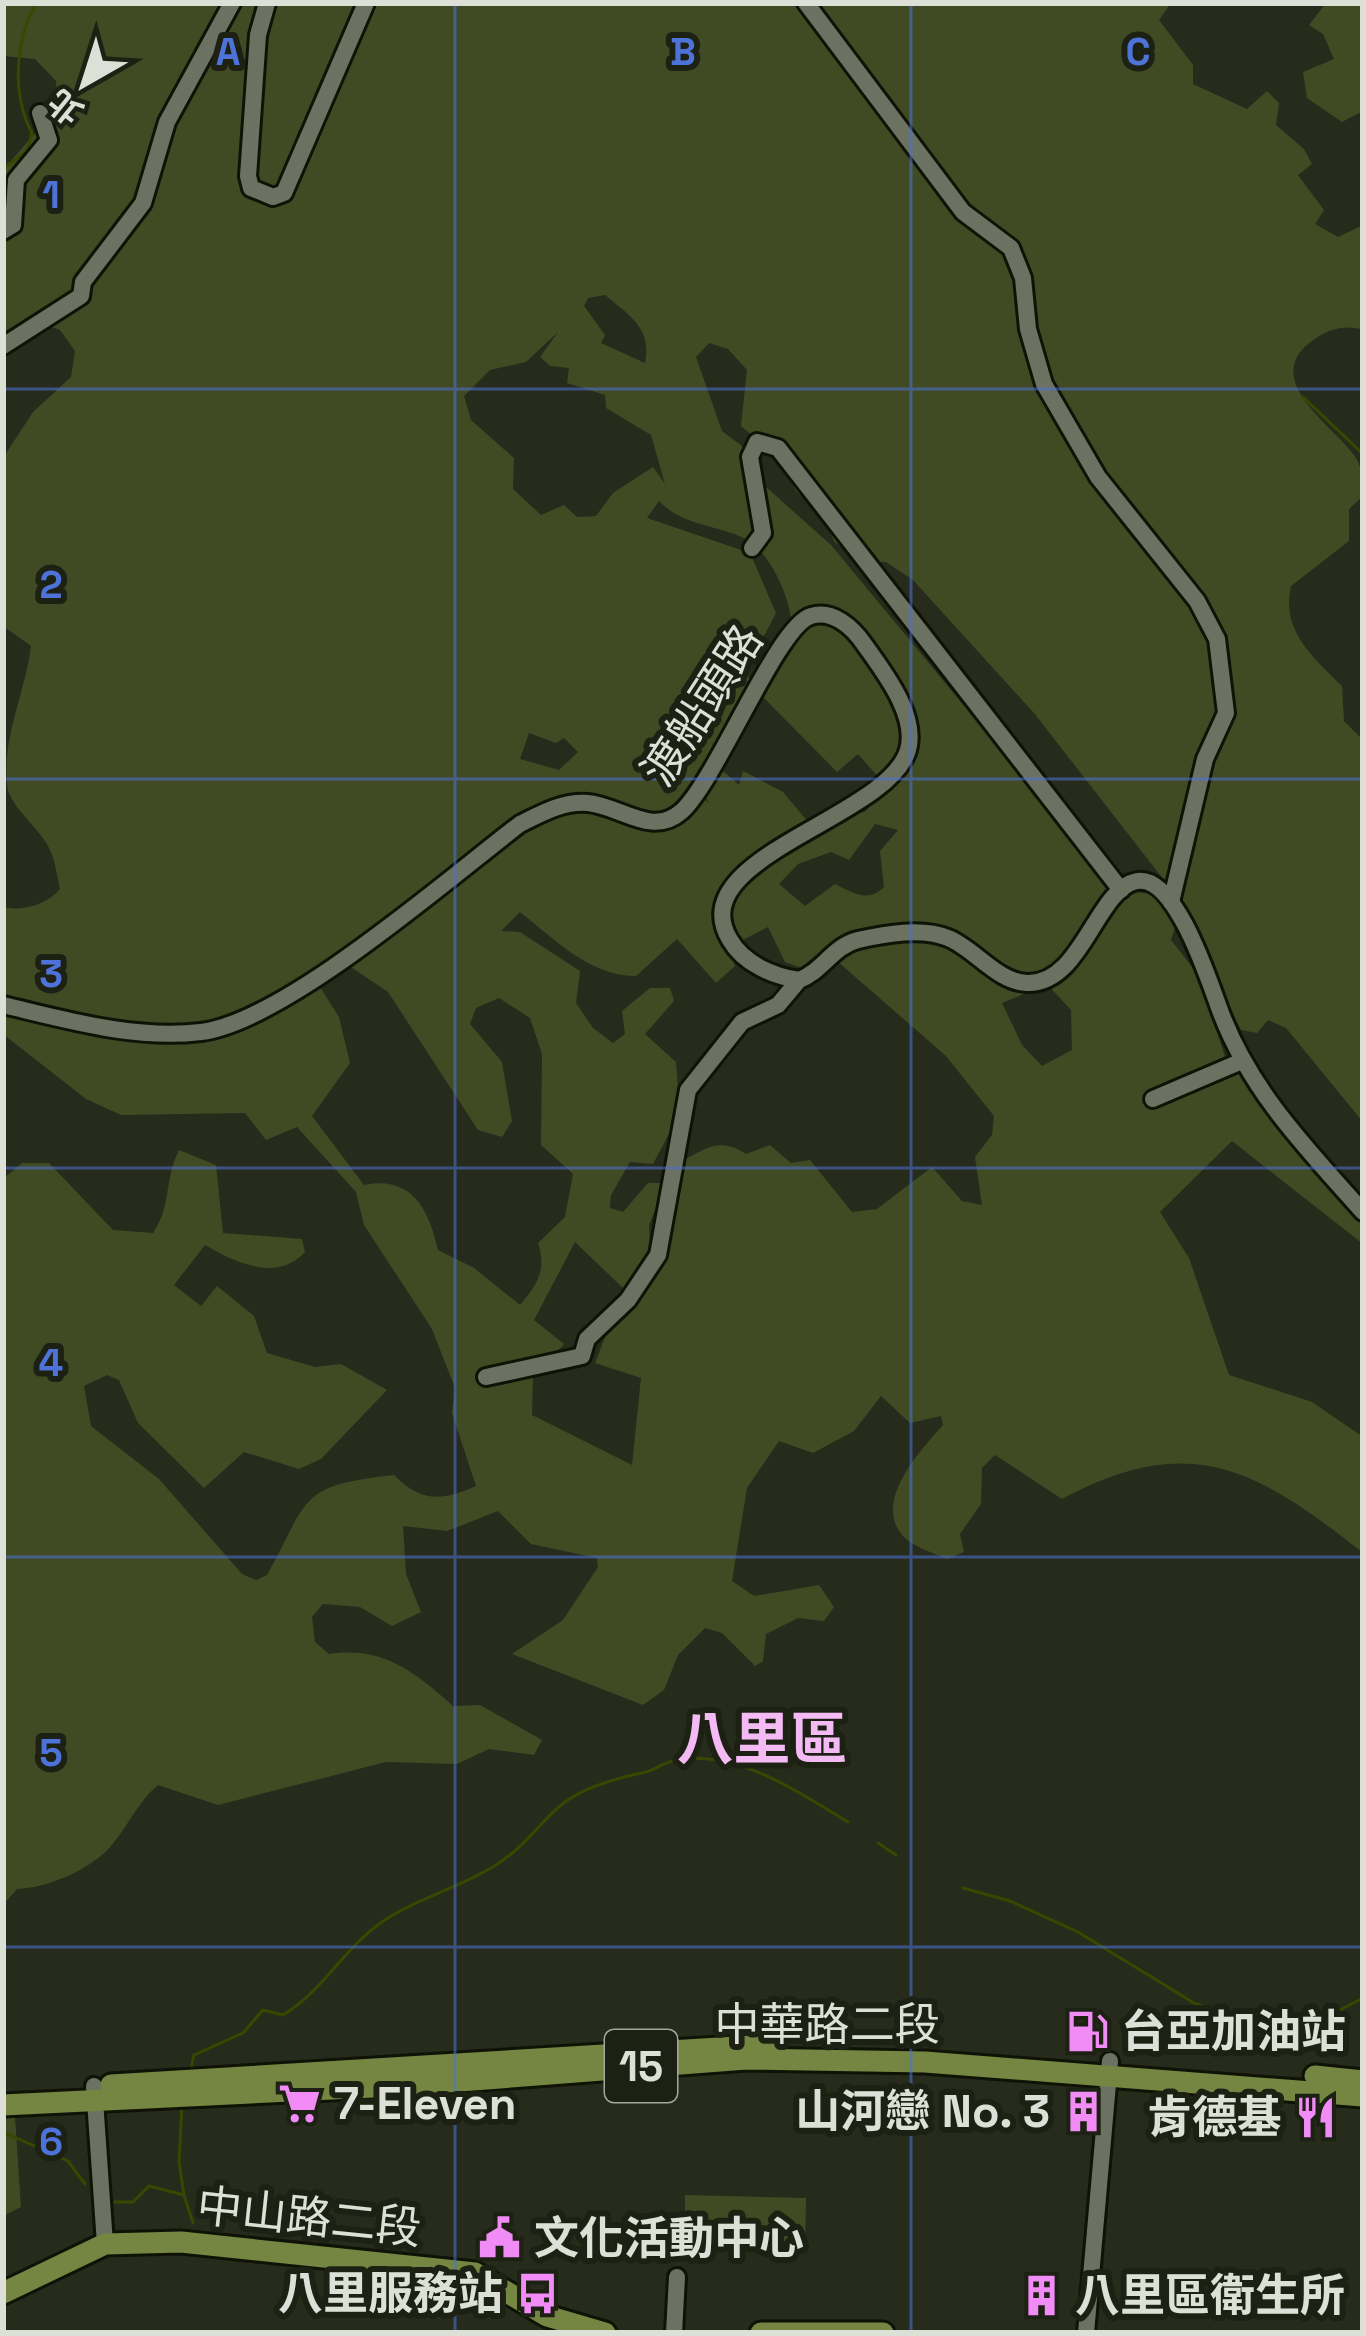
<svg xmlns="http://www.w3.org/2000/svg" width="1366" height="2336" font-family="'Space Grotesk','Noto Sans TC',sans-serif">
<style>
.green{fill:#404b24;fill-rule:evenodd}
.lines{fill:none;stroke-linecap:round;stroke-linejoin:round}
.stream{stroke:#374800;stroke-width:3}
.minor-casing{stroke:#0f1306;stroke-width:22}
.major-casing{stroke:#0f1306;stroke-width:27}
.minor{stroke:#6c7261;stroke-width:16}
.major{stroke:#748642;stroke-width:21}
.grid{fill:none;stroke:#4d72d8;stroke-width:3;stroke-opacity:0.55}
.labels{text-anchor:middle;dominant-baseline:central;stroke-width:12;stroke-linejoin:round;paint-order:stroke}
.shield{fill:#1d2113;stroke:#a3a79c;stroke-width:3}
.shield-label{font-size:42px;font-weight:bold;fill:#dce0d6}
.street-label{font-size:45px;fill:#dce0d6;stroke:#1d2113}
.poi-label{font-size:45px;font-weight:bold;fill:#dce0d6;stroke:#1d2113;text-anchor:start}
.district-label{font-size:57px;font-weight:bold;fill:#f3baf4;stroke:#1d2113}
.grid-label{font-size:39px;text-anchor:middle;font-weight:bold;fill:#4d72d8;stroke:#1d2113;stroke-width:12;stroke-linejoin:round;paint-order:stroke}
</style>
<rect width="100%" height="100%" fill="#262b1c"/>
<!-- green -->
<g class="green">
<path d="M3 3H1171L1159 20 1193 65V84L1247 109 1267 91 1279 103 1276 125 1304 149 1312 164 1298 175 1324 210 1315 224 1338 237 1363 225V330C1348 325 1331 328 1318 337 1252 377 1337 428 1356 458 1363 470 1363 482 1363 496L1349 509V541L1291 586C1281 631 1312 656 1342 686L1344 721 1363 740V1122L1286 1028 1268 1020 1257 1033 1241 1030 1174 893 1034 713 913 580 886 562 858 561 834 541 822 515 796 491 775 455 741 426 747 370 728 349 709 343 696 357 722 431 747 450 765 486 831 545 1111 883 1078 939 1042 973 1036 989 1002 1003 1022 1045 1042 1066 1072 1050 1071 1010 1044 981 1127 891 1154 894 1175 927 1171 940 1200 977 1225 1057 1363 1220V1244L1232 1141 1160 1212 1189 1258 1229 1375 1312 1402 1363 1437V1553C1257 1469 1191 1430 1062 1499L995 1455 982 1468 981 1504 960 1534 964 1552 947 1559C934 1553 913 1547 903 1536 872 1501 921 1450 943 1425L941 1416 910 1423 881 1396 854 1431 813 1453 779 1441 747 1488 732 1581 754 1596 819 1585 834 1607 824 1621 798 1618 766 1634 763 1661 755 1666 722 1633 705 1628 678 1655 664 1690 643 1705 512 1654 563 1620 598 1567 597 1558 531 1544 498 1511 447 1531 403 1526 406 1574 421 1612 392 1626 360 1607 323 1604 312 1617 315 1642 329 1654C382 1646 414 1671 453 1706L480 1705 542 1740 534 1755 489 1749 457 1764 386 1762 218 1805 158 1785C137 1803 129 1825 111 1846 90 1870 47 1888 17 1889L3 1905V1179L22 1163H49L113 1230 153 1233C172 1205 164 1179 179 1150L216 1165 223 1233 302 1239 305 1252C277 1283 234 1262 205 1245L174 1285 201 1306 217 1286 254 1316 267 1353 315 1367 341 1364 387 1390 321 1459 299 1469 244 1452 204 1488 138 1423 119 1380 107 1375 84 1386 91 1426 159 1479 242 1574 256 1580 267 1575C311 1495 299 1486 394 1475 422 1503 442 1501 476 1486L452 1413 455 1388 432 1329 364 1225 356 1192 297 1127 266 1140 245 1113 121 1115 86 1099 3 1034V907C22 912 48 904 60 889 57 877 56 864 51 852 42 830 17 814 8 791 0 740 25 695 31 646L3 626V458L33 412 71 377 75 351 60 330 47 325 3 343V170L58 107 56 81 35 59 3 56ZM605 295C630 316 652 328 645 363L601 343 605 335 584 306 588 298ZM558 332 540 357 550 366 569 368 567 383 605 395 606 408 651 435 665 484 653 467 613 493 596 516 577 517 564 505 541 515 513 489 514 458 471 420 464 396 490 370 526 362ZM659 501C681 525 716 525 744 538 771 551 796 607 791 636 788 656 772 678 763 697L837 772 858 754 882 781 866 811 814 829 783 792 743 771 739 785 722 770 702 793 710 804 694 790 754 685 745 672 776 613 750 553 647 518ZM529 733 556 743 564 738 578 752 559 770 520 759ZM875 824 898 830 880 851 884 887C868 903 853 893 835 884L805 906 779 884 798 864 831 852 849 860ZM520 912C553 938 591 977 636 976L677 939 716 983 735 966 729 947 768 927 785 962 804 969 837 961 946 1056 994 1116 992 1135 975 1157 982 1205 962 1201 932 1167 877 1209 852 1212 810 1160 791 1163 770 1145 746 1154C722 1138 708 1146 684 1160L658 1246 650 1245 649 1225 666 1183H648L623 1212 610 1208 611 1195 630 1162 653 1164 680 1113 676 1062 645 1034 674 1001 670 988H650L622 1011 625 1034 613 1043 593 1028 576 1003 580 971 520 932 501 931ZM351 967 388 992 478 1130 502 1137 512 1121 502 1062 470 1024 476 1008 499 998 530 1018 542 1054 541 1145 573 1174 565 1217 538 1243C547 1270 537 1285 520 1305L474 1268 438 1250C429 1210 412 1175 364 1185L312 1116 350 1063 339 1017 318 984ZM575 1242 624 1289 595 1363 641 1378 632 1465 532 1415 533 1377 564 1344 534 1320Z"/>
<polygon points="1326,3 1363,3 1363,111 1342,122 1307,98 1303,72 1334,59 1323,34 1309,25"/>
<polygon points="3,2117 15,2117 21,2207 3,2216"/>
<polygon points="685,2195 806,2198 805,2246 685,2244"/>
</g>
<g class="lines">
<!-- stream -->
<g class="stream">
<path d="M3 169 27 151 32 133C12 96 14 39 37 3"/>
<polyline points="1303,397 1363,454"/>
<polyline points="878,1843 896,1855"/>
<polyline points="963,1888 1010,1901 1078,1932 1194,2003 1252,2027 1322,2019 1363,1998"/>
<path d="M190 2072 194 2055 243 2033 263 2010 283 2015C323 1991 343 1949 382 1922 421 1895 473 1885 511 1854 532 1838 548 1812 571 1798 593 1784 622 1777 646 1772 657 1769 668 1760 680 1759 742 1752 798 1792 848 1822"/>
<polyline points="182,2104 179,2162 184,2195"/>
<polyline points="3,2132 68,2161 85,2184"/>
<polyline points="114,2202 133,2202 149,2186 184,2195 193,2223"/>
</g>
<defs>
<g id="minor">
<polyline points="267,3 258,35 248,176 251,188 273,197 284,193 366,3"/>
<polyline points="806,3 963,212 1011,248 1023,278 1028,329 1044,384 1098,477 1197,601 1217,639 1226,713 1205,759 1171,902"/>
<polyline points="3,231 13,225 16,180 49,140 40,113"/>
<polyline points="3,346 81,296 83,282 143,203 167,122 232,3"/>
<polyline points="752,548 763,533 750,457 757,442 778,448 1121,890"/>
<path d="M3 1005C67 1020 135 1040 201 1032 284 1022 448 879 520 824 542 813 563 801 588 803 621 806 652 838 682 811 718 777 778 625 811 616 833 609 853 628 864 644 883 671 918 715 908 750 888 819 680 857 730 940 744 964 773 976 799 980 822 972 833 946 858 940 885 934 922 927 948 938 974 948 997 982 1027 983 1082 985 1096 889 1137 881 1176 874 1210 984 1221 1013 1251 1092 1308 1150 1363 1212"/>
<polyline points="1153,1099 1242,1061"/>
<polyline points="486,1377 582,1356 587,1339 628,1300 658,1255 688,1090 742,1022 778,1005 799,980"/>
<polyline points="94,2086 105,2244"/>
<polyline points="674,2333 677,2277"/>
<polyline points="1086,2333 1110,2061"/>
</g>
<g id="major">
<polyline points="1315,2076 1363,2081"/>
<polyline points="111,2085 769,2045"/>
<polyline points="3,2105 394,2086 746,2059 925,2062 1363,2096"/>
<polyline points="3,2293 105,2244 181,2242 475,2273 547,2316 605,2333"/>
<polyline points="761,2333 883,2333"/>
</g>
</defs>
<!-- minor casing -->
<use href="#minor" class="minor-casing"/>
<!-- major casing -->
<use href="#major" class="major-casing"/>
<!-- minor -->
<use href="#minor" class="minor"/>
<!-- major -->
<use href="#major" class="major"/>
</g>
<!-- grid -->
<path class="grid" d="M455 3V2333M911 3V2333M3 389H1363M3 779H1363M3 1168H1363M3 1557H1363M3 1947H1363"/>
<!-- icons -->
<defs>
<symbol id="fuel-bare" viewBox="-9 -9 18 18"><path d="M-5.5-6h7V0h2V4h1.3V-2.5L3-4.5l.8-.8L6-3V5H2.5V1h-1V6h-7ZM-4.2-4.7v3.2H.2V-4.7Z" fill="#f18bf5" stroke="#1d2113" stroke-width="2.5" paint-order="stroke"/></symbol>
<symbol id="supermarket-bare" viewBox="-9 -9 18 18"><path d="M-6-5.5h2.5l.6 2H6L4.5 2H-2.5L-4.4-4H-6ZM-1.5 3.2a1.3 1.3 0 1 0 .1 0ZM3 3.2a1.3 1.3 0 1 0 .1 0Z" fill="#f18bf5" stroke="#1d2113" stroke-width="2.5" paint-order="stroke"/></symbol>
<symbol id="building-bare" viewBox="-9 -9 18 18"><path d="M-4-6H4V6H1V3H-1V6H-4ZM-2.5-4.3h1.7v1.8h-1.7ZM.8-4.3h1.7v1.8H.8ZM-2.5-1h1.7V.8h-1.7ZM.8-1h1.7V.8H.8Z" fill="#f18bf5" stroke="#1d2113" stroke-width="2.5" paint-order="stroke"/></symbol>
<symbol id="restaurant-bare" viewBox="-9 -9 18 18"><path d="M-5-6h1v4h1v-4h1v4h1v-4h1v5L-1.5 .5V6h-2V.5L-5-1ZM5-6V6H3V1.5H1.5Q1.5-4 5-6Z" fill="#f18bf5" stroke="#1d2113" stroke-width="2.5" paint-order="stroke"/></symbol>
<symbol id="civic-bare" viewBox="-9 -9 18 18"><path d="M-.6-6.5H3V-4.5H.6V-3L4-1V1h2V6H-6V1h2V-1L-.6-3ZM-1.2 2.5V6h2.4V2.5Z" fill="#f18bf5" stroke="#1d2113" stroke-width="2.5" paint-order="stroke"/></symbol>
<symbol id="bus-bare" viewBox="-9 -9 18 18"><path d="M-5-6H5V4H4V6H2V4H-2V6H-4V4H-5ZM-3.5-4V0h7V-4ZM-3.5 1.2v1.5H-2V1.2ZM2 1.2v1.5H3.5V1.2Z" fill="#f18bf5" stroke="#1d2113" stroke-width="2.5" paint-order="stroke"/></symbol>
</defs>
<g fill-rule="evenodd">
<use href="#fuel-bare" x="1058" y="2002" width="59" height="59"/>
<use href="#supermarket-bare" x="270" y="2074" width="59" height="59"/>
<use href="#building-bare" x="1054" y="2082" width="59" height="59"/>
<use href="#restaurant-bare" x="1286" y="2088" width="59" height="59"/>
<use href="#civic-bare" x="470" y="2208" width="59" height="59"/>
<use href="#bus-bare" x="508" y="2264" width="59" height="59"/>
<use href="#building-bare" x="1012" y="2266" width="59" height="59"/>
</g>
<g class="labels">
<!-- shield labels -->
<rect class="shield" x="605" y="2030" width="72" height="72" rx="9"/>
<g class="shield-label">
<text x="641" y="2066">15</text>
</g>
<!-- street labels -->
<g class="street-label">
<text transform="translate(702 705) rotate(-57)">渡船頭路</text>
<text x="827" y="2024">中華路二段</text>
<text transform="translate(309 2217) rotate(6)">中山路二段</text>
</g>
<!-- poi labels -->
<g class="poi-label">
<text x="1121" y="2031">台亞加油站</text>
<text x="334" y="2103">7-Eleven</text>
<text x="1050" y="2111" text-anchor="end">山河戀 No. 3</text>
<text x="1282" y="2117" text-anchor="end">肯德基</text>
<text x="534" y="2238">文化活動中心</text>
<text x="503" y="2293" text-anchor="end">八里服務站</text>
<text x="1075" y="2295">八里區衛生所</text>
</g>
<!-- district labels -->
<g class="district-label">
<text x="762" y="1739">八里區</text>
</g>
</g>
<g class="grid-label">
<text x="228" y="65">A</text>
<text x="683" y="65">B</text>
<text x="1138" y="65">C</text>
<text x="51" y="208">1</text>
<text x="51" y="598">2</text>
<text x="51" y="987">3</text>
<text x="51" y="1376">4</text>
<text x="51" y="1766">5</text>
<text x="51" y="2155">6</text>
</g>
<!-- border -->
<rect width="1366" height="2336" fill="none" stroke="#dce0d6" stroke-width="12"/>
<!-- north arrow -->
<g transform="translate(84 84) rotate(219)" stroke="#1d2113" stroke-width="9" paint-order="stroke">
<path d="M0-9L21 45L0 30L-21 45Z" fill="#dce0d6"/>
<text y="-18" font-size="33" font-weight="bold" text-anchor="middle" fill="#dce0d6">北</text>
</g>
</svg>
